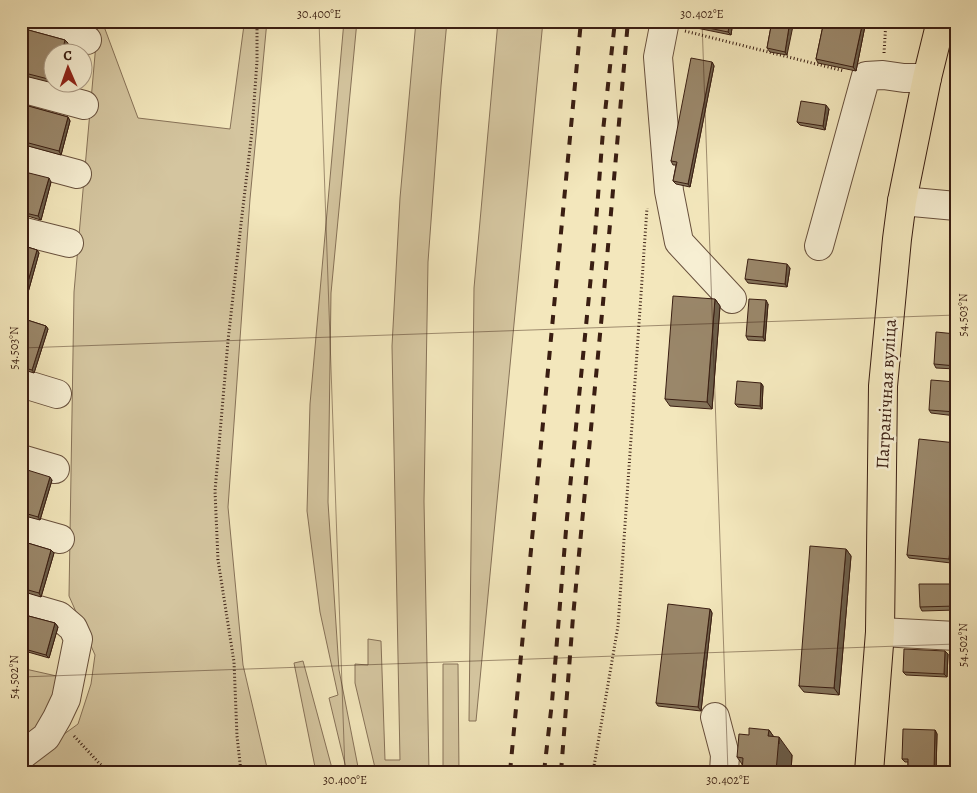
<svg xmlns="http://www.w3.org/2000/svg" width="977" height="793" font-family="Alegreya,serif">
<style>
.green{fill:#d4c59f;stroke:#877258}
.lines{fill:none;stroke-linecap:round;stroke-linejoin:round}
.minor-casing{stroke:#68503c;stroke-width:30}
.major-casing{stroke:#3a1e12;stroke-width:30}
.path{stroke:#3a1e12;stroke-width:3;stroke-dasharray:1 2.5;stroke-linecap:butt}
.minor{stroke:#f7efd3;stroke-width:28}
.major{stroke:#f3e7bc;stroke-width:28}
.rail{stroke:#3a1e12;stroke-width:4;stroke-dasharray:9 9;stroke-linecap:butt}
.wall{fill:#84745b;stroke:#3a1e12}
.shaded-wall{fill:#6c5e4a;stroke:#3a1e12}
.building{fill:#9a876a;stroke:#3a1e12}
.ticks{fill:none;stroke:#3a1e12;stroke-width:1;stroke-opacity:0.45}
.labels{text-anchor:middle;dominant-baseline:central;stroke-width:5;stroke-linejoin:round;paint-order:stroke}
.street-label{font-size:18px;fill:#3a1e12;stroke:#f7efd3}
.neatline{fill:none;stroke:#3a1e12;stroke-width:2}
.ticks-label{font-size:12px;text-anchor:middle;fill:#3a1e12}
</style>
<rect width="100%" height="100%" fill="#f3e7bc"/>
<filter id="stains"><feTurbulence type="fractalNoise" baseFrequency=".004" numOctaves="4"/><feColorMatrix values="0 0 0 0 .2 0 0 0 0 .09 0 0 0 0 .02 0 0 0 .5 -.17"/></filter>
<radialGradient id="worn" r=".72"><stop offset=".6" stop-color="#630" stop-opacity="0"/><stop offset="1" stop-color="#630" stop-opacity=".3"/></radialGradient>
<!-- green -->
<g class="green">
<polygon points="98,21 102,21 138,118 230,129 244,25 241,21 267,21 250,199 228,507 243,665 268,772 21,772 21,763 60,737 78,724 91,684 95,655 69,596 74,292"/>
<polygon points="344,21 357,21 331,293 328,502 339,670 359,772 347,772 341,748 329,698 338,695 320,612 307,511 310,404"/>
<polygon points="416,21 447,21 441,86 428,262 424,501 429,772 376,772 355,683 355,664 368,665 368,639 381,641 385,760 400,760 392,346 400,198"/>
<polygon points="498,21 543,21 476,721 469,721 474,288"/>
<polygon points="303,661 333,772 316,772 294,663"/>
<polygon points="443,664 458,664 459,772 443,772"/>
<polygon points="21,668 61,677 36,734 21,745"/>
</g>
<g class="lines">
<defs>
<g id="minor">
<polyline points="665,21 658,57 669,191 679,242 732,299"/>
<polyline points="21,22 87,40"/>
<polyline points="21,88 84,105"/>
<polyline points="21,159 77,174"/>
<polyline points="902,201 956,206"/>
<polyline points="21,231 69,243"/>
<polyline points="819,246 866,76 883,75 904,78 927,78"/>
<polyline points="21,383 57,394"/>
<polyline points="21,459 55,469"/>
<polyline points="21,528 60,539"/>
<polyline points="21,605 59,616 73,628 78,639 66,699 57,718 46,737 21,756"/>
<polyline points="880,632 956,636"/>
<polyline points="715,717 725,755 724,772"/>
</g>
<polyline id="major" points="869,772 880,632 883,386 897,239 902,201 927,78 941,21"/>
</defs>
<!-- minor casing -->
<use href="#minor" class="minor-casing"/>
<!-- major casing -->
<use href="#major" class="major-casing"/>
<!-- path -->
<g class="path">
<polyline points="685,31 844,71"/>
<polyline points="884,53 886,21"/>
<polyline points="74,736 100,764 111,772"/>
<polyline points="241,772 237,736 234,662 218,560 215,491 228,341 241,224 252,131 257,61 257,21"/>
<polyline points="593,772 618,626 647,208"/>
</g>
<!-- minor -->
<use href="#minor" class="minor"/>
<!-- major -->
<use href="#major" class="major"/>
<!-- rail -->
<g class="rail">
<polyline points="510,772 581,21"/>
<polyline points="544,772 552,702 567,518 595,235 603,131 615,21"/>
<polyline points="561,772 573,617 603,303 628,21"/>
</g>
</g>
<!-- wall -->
<g class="wall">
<polygon points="685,21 733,21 731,35 687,26 684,23"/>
<polygon points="772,21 787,55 770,52 767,48"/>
<polygon points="824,21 866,21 856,71 818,63 816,59"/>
<polygon points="21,28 65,40 68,43 65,52 52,52 52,82 57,82 57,84 21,75"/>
<polygon points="712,62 714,66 690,187 676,184 673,181 676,165 673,165 671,161"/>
<polygon points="21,104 68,117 70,121 61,155 21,144"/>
<polygon points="829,109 825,130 800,125 797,122"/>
<polygon points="21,171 51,182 41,220 21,214"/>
<polygon points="21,245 37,250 39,253 27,296 21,294"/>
<polygon points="790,268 787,287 748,283 745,279"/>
<polygon points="715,299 720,306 712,409 670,406 665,399"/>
<polygon points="768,304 765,341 748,340 746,336"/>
<polygon points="21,318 46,326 48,329 34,373 21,369"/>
<polygon points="956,334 956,369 936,368 934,364"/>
<polygon points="956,382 956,416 931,413 929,410"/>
<polygon points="761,383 763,386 762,409 738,407 735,404"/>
<polygon points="956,443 956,521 951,563 909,558 907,555"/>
<polygon points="21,468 52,480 40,520 21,515"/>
<polygon points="21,541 51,550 54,553 41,597 21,591"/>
<polygon points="846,549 851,556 839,695 804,692 799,686"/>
<polygon points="956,584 956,610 922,611 920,607"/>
<polygon points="710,609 712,613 701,711 658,706 656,703"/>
<polygon points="21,614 55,623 58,627 49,658 21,650"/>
<polygon points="945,651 948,654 947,677 906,675 903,672"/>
<polygon points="769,730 773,736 792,755 791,772 742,772 742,764 737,757 749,735"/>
<polygon points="935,730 937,734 936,772 909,772 908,769 908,762 905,762 902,759"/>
</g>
<!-- shaded-wall -->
<g class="shaded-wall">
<polygon points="730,21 733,21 731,35 728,32"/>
<polygon points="790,21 794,21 787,55 785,52"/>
<polygon points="863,21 866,21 856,71 853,67"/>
<polygon points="65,40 68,43 65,52 62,52"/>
<polygon points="712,62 714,66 690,187 688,184"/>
<polygon points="826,105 829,109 825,130 823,126"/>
<polygon points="68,117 70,121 61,155 59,151"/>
<polygon points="49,178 51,182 41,220 38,216"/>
<polygon points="37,250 39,253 27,296 25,292"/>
<polygon points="787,264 790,268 787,287 785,284"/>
<polygon points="715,299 720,306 712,409 707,402"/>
<polygon points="766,300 768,304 765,341 763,337"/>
<polygon points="46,326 48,329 34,373 32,370"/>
<polygon points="761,383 763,386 762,409 760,406"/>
<polygon points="50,477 52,480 40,520 38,517"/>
<polygon points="956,494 956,521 951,563 949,559"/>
<polygon points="846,549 851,556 839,695 834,688"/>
<polygon points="51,550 54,553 41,597 39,593"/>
<polygon points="710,609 712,613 701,711 698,707"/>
<polygon points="55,623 58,627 49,658 46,655"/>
<polygon points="945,651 948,654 947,677 944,674"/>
<polygon points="769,730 779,744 779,737 792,755 791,772 776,772 768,736"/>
<polygon points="935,730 937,734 936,772 935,772 934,770"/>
</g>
<!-- building -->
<g class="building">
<polygon points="685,21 730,21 728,32 684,23"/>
<polygon points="772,21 790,21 785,52 767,48"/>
<polygon points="824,21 863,21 853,67 816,59"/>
<polygon points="21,28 65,40 62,52 52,52 52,80 21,72"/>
<polygon points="691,58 712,62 688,184 673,181 677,162 671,161"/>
<polygon points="801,101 826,105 823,126 797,122"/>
<polygon points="21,104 68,117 59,151 21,141"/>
<polygon points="954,157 956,157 956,183 955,183"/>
<polygon points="21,171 49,178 38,216 21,212"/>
<rect x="955" y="220" width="1" height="32"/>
<polygon points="21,245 37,250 25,292 21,291"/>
<polygon points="748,259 787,264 785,284 745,279"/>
<polygon points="673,296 715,299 707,402 665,399"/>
<polygon points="749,299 766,300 763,337 746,336"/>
<polygon points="21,318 46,326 32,370 21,367"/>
<polygon points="936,332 956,334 956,366 934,364"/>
<polygon points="931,380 956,382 956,412 929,410"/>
<polygon points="737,381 761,383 760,406 735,404"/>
<polygon points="919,439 956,443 956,494 949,559 907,555"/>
<polygon points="21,468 50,477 38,517 21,512"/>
<polygon points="21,541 51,550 39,593 21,588"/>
<polygon points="810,546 846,549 834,688 799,686"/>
<polygon points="919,584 956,584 956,606 920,607"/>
<polygon points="668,604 710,609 698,707 656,703"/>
<polygon points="21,614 55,623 46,655 21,648"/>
<polygon points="904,649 945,651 944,674 903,672"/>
<polygon points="749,728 769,730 768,736 779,737 776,772 742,772 743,758 737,757 739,734 749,735"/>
<polygon points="903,729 935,730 934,770 908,769 908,759 902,759"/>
</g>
<!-- ticks -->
<path class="ticks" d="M319 21 345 772M702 21 728 772M21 348 956 315M21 677 956 644"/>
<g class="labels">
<!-- street labels -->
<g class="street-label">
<text transform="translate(886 394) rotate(-87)">Пагранічная вуліца</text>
</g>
</g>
<!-- margin -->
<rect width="977" height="793" fill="none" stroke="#f3e7bc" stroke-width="55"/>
<!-- north arrow -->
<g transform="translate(68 68) rotate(358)"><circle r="24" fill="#f7efd3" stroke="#ab9b86"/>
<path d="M0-4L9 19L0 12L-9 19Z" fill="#8f2418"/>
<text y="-8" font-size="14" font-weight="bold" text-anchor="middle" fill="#3a1e12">С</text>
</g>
<rect x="28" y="28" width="922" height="738" class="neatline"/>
<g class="ticks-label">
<text x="319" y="18">30.400°E</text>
<text x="702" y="18">30.402°E</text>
<text transform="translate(963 315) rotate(-90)" y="4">54.503°N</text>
<text transform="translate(14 348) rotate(-90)" y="4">54.503°N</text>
<text transform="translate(963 645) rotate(-90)" y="4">54.502°N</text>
<text transform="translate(14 677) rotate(-90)" y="4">54.502°N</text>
<text x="345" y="784">30.400°E</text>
<text x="728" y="784">30.402°E</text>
</g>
<rect width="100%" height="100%" filter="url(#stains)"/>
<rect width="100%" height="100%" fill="url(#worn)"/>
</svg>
